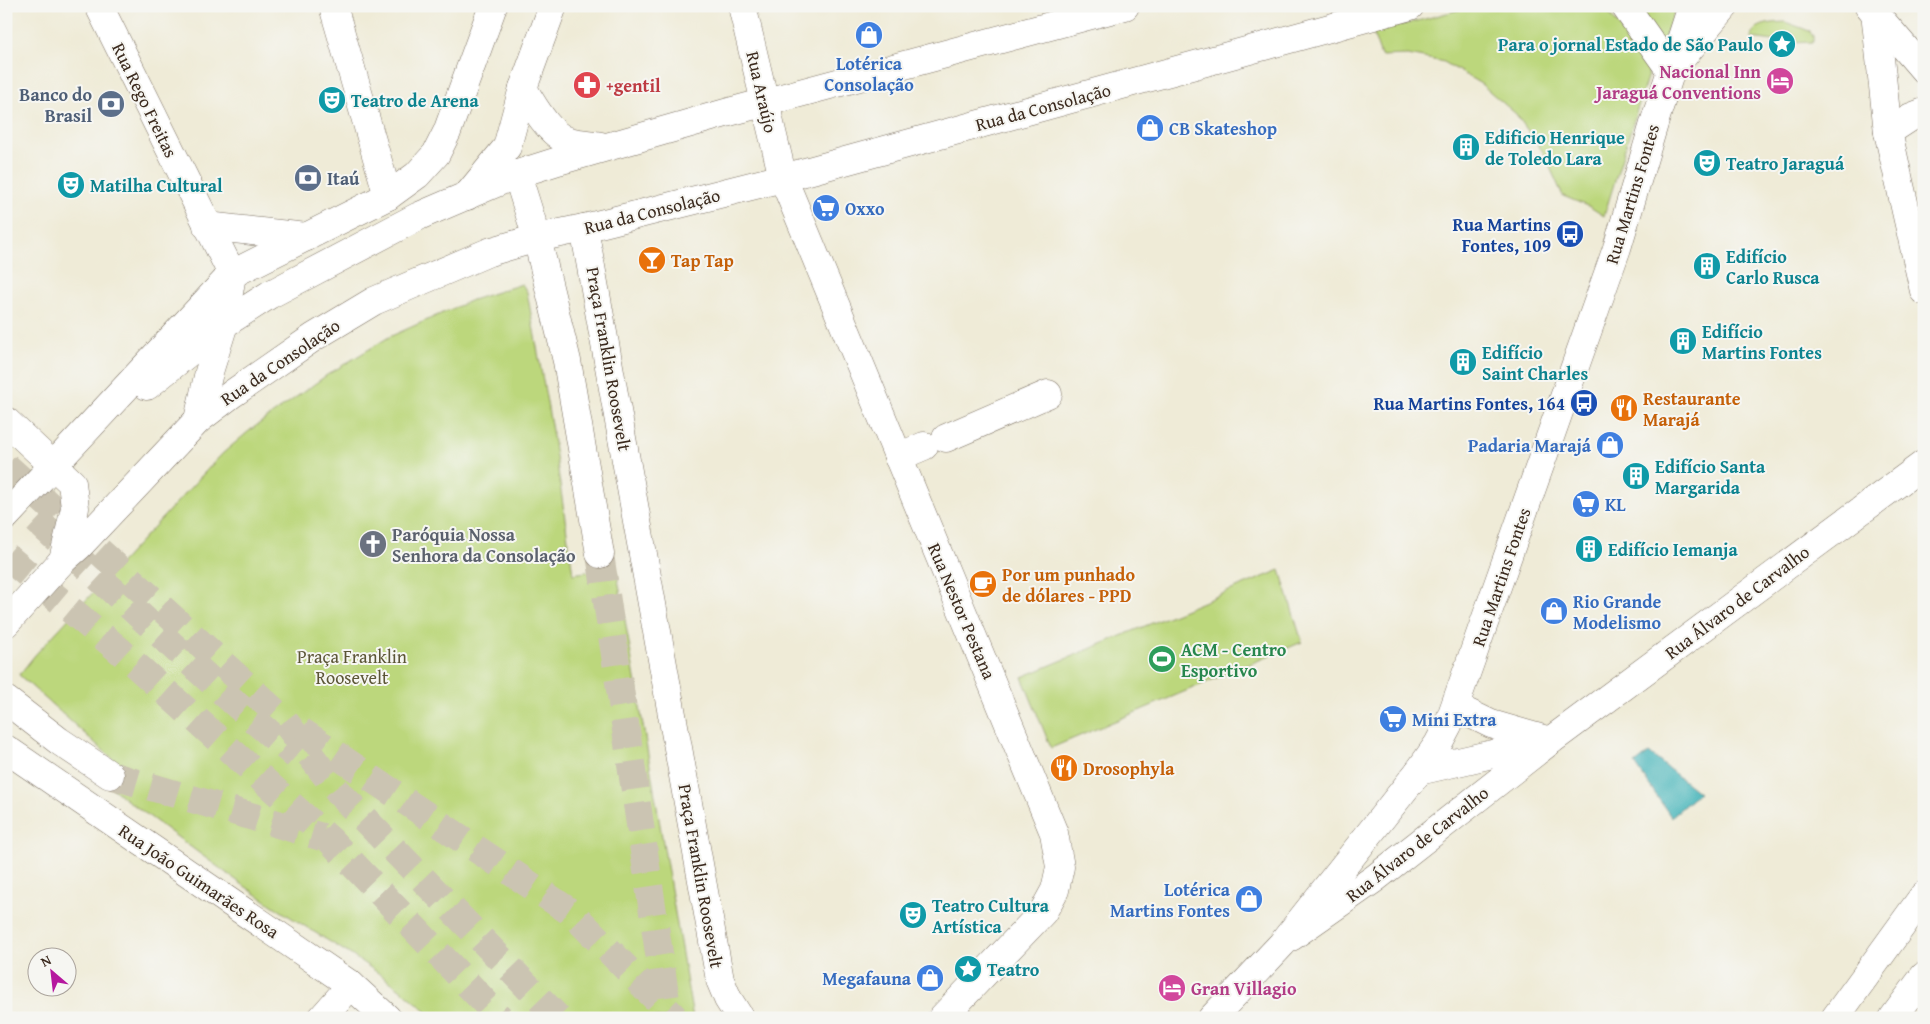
<svg xmlns="http://www.w3.org/2000/svg" width="1930" height="1024" font-family="'Gentium Book Plus',serif">
<style>
.green{fill:#bcd77c;stroke:#7c804d}
.water{fill:#41b2b8;stroke:#3e6e6b}
.lines{fill:none;stroke-linecap:round;stroke-linejoin:round}
.highway-tunnel{stroke:#cbc4b2;stroke-width:28;stroke-dasharray:28 14;stroke-linecap:butt}
.minor-casing{stroke:#7a6e5f;stroke-width:29}
.major-casing{stroke:#7a6e5f;stroke-width:29}
.highway-casing{stroke:#7a6e5f;stroke-width:29}
.minor{stroke:#fff;stroke-width:28}
.major{stroke:#fff;stroke-width:28}
.highway{stroke:#fff;stroke-width:28}
.labels{text-anchor:middle;dominant-baseline:central;stroke-width:4;stroke-linejoin:round;paint-order:stroke}
.culture-label{font-size:18px;font-weight:bold;fill:#0d838f;stroke:#f6f6f2;text-anchor:start}
.shop-label{font-size:18px;font-weight:bold;fill:#366cbe;stroke:#f6f6f2;text-anchor:start}
.hotel-label{font-size:18px;font-weight:bold;fill:#b23c85;stroke:#f6f6f2;text-anchor:end}
.health-label{font-size:18px;font-weight:bold;fill:#be3a42;stroke:#f6f6f2;text-anchor:start}
.street-label{font-size:18px;fill:#3b2a1e;stroke:#f6f6f2}
.service-label{font-size:18px;font-weight:bold;fill:#4e5e75;stroke:#f6f6f2;text-anchor:end}
.transit-label{font-size:18px;font-weight:bold;fill:#164399;stroke:#f6f6f2;text-anchor:end}
.food-label{font-size:18px;font-weight:bold;fill:#c56008;stroke:#f6f6f2;text-anchor:start}
.worship-label{font-size:18px;font-weight:bold;fill:#5b616d;stroke:#f6f6f2;text-anchor:start}
.leisure-label{font-size:18px;font-weight:bold;fill:#27864d;stroke:#f6f6f2;text-anchor:start}
.park-label{font-size:18px;fill:#5b5536;stroke:#f6f6f2}
</style>
<rect width="100%" height="100%" fill="#f6f6f2"/>
<filter id="ink" filterUnits="userSpaceOnUse"><feTurbulence type="fractalNoise" baseFrequency=".02" numOctaves="2"/><feDisplacementMap in="SourceGraphic" scale="10" xChannelSelector="R" yChannelSelector="G"/><feConvolveMatrix kernelMatrix="1 2 1 2 8 2 1 2 1" color-interpolation-filters="sRGB"/></filter>
<filter id="wash" filterUnits="userSpaceOnUse"><feTurbulence type="fractalNoise" baseFrequency=".0096" numOctaves="4" result="noise"/><feDisplacementMap in="SourceGraphic" scale="20" xChannelSelector="R" yChannelSelector="G"/><feGaussianBlur stdDeviation="1.12" result="paint"/><feColorMatrix in="noise" values="0 0 0 0 0 0 0 0 0 0 0 0 0 0 0 0 0 1.4 0 .05"/><feComposite in="paint" operator="in"/></filter>
<g filter="url(#wash)">
<rect width="100%" height="100%" fill="#efebd7"/>
<!-- green -->
<g class="green">
<polygon points="1473,6 1604,6 1650,68 1604,216 1590,207 1563,196 1543,152 1516,114 1481,84 1444,62 1408,55 1381,56 1373,33"/>
<polygon points="1638,6 1677,6 1662,43"/>
<path d="M1785 22 1799 27 1809 31 1813 36V42L1789 43 1751 38C1753 23 1772 23 1785 22Z"/>
<path d="M522 284 527 292 553 436 573 574 616 567 693 1018H433C389 974 333 945 281 911 228 876 177 836 124 798L108 784 123 768 19 675 35 655 191 487 222 454 249 431 327 375 389 337 472 300Z"/>
<polygon points="1280,570 1302,642 1051,748 1022,677"/>
</g>
<!-- water -->
<polygon class="water" points="1649,753 1699,793 1671,817 1635,764"/>
</g>
<g filter="url(#ink)">
<g class="lines">
<!-- highway-tunnel -->
<g class="highway-tunnel">
<polyline points="6,466 283,719 339,793 558,1018"/>
<polyline points="6,492 238,706 296,756"/>
<polyline points="600,554 668,1014"/>
<polyline points="6,556 119,650 330,840 500,1018"/>
<polyline points="301,731 572,913 675,1018"/>
<polyline points="110,775 322,837"/>
</g>
<defs>
<g id="minor">
<polyline points="99,6 232,274 224,324 209,372 198,420"/>
<polyline points="333,6 388,196"/>
<polyline points="742,6 783,178 1054,833 1060,867 1055,890 1043,912 942,1018"/>
<polyline points="1875,12 1888,132 1924,291"/>
<path d="M523 88C532 104 550 136 569 141 579 144 590 144 601 146"/>
<polyline points="1888,132 1911,117 1924,112"/>
<polyline points="517,174 558,161 729,112 1125,6"/>
<polyline points="467,196 507,147 523,88 553,6"/>
<polyline points="584,228 720,980 728,999 740,1018"/>
<polyline points="946,438 1048,394"/>
<polyline points="898,457 924,446"/>
<polyline points="6,749 351,985 387,1018"/>
<polyline points="1419,771 1544,742"/>
<polyline points="1291,937 1374,879 1550,741 1924,464"/>
<polyline points="322,1018 351,985"/>
</g>
<g id="major">
<polyline points="1625,6 1671,71"/>
<polyline points="1869,6 1924,70"/>
<polyline points="1680,60 1725,6"/>
<polyline points="207,226 307,237"/>
<polyline points="147,386 224,324 269,295 419,216 517,174"/>
<polyline points="6,421 72,483 75,508 63,560"/>
<polyline points="6,516 232,274 388,196 417,175 436,154 447,132 493,6"/>
<polyline points="6,623 63,560 79,546 198,420 232,394 314,337 374,301 489,252 537,238 584,228 783,178 1410,6"/>
<polyline points="1456,707 1491,724 1550,741"/>
<polyline points="1212,1018 1282,944 1419,771 1438,744 1448,725 1617,248 1656,117 1692,6"/>
<polyline points="1835,1018 1924,895"/>
<polyline points="1893,1018 1924,976"/>
</g>
<g id="highway">
<polyline points="517,174 537,238 567,361 600,554"/>
<polyline points="6,700 59,741 110,775"/>
</g>
</defs>
<!-- minor casing -->
<use href="#minor" class="minor-casing"/>
<!-- major casing -->
<use href="#major" class="major-casing"/>
<!-- highway casing -->
<use href="#highway" class="highway-casing"/>
<!-- minor -->
<use href="#minor" class="minor"/>
<!-- major -->
<use href="#major" class="major"/>
<!-- highway -->
<use href="#highway" class="highway"/>
</g>
</g>
<!-- icons -->
<defs>
<symbol id="shop-disc" viewBox="-11 -11 22 22"><circle r="9.5" fill="#3f7fe0" stroke="#f6f6f2"/><path d="M-5-2.5h2.3a2.7 3.5 0 0 1 5.4 0H5L5.5 6h-11ZM-1.5-2.5h3a1.5 2.3 0 0 0-3 0Z" fill="#fff"/></symbol>
<symbol id="sight-disc" viewBox="-11 -11 22 22"><circle r="9.5" fill="#0f9aa8" stroke="#f6f6f2"/><path d="M0-6L1.8-2.2L6-1.7L2.9 1.2L3.7 5.4L0 3.3L-3.7 5.4L-2.9 1.2L-6-1.7L-1.8-2.2Z" fill="#fff"/></symbol>
<symbol id="hotel-disc" viewBox="-11 -11 22 22"><circle r="9.5" fill="#d1479c" stroke="#f6f6f2"/><path d="M-6-4.5h1.5V1H6V5H4.5V3h-9V5H-6ZM-4 0a1.8 1.8 0 1 1 3.6 0ZM.5 0V-2.5h3Q6-2.5 6 0Z" fill="#fff"/></symbol>
<symbol id="pharmacy-disc" viewBox="-11 -11 22 22"><circle r="9.5" fill="#e0444e" stroke="#f6f6f2"/><path d="M-2-6h4v4h4v4h-4v4h-4v-4h-4v-4h4Z" fill="#fff"/></symbol>
<symbol id="theatre-disc" viewBox="-11 -11 22 22"><circle r="9.5" fill="#0f9aa8" stroke="#f6f6f2"/><path d="M-5-5.5Q0-4 5-5.5V0Q5 5 0 6Q-5 5-5 0ZM-3.3-2.5H-1v1.5H-3.3ZM1-2.5H3.3v1.5H1ZM-2.8 1Q0 5.5 2.8 1Z" fill="#fff"/></symbol>
<symbol id="bank-disc" viewBox="-11 -11 22 22"><circle r="9.5" fill="#5c6f8a" stroke="#f6f6f2"/><path d="M-6-4H6V4H-6ZM0-2.3a2.3 2.3 0 1 0 0 4.6a2.3 2.3 0 1 0 0-4.6Z" fill="#fff"/></symbol>
<symbol id="building-disc" viewBox="-11 -11 22 22"><circle r="9.5" fill="#0f9aa8" stroke="#f6f6f2"/><path d="M-4-6H4V6H1V3H-1V6H-4ZM-2.5-4.3h1.7v1.8h-1.7ZM.8-4.3h1.7v1.8H.8ZM-2.5-1h1.7V.8h-1.7ZM.8-1h1.7V.8H.8Z" fill="#fff"/></symbol>
<symbol id="supermarket-disc" viewBox="-11 -11 22 22"><circle r="9.5" fill="#3f7fe0" stroke="#f6f6f2"/><path d="M-6-5.5h2.5l.6 2H6L4.5 2H-2.5L-4.4-4H-6ZM-1.5 3.2a1.3 1.3 0 1 0 .1 0ZM3 3.2a1.3 1.3 0 1 0 .1 0Z" fill="#fff"/></symbol>
<symbol id="bus-disc" viewBox="-11 -11 22 22"><circle r="9.5" fill="#1a4fb4" stroke="#f6f6f2"/><path d="M-5-6H5V4H4V6H2V4H-2V6H-4V4H-5ZM-3.5-4V0h7V-4ZM-3.5 1.2v1.5H-2V1.2ZM2 1.2v1.5H3.5V1.2Z" fill="#fff"/></symbol>
<symbol id="bar-disc" viewBox="-11 -11 22 22"><circle r="9.5" fill="#e8710a" stroke="#f6f6f2"/><path d="M-6-5H6L.8 .8V4.5H3.5V6h-7V4.5H-.8V.8Z" fill="#fff"/></symbol>
<symbol id="restaurant-disc" viewBox="-11 -11 22 22"><circle r="9.5" fill="#e8710a" stroke="#f6f6f2"/><path d="M-5-6h1v4h1v-4h1v4h1v-4h1v5L-1.5 .5V6h-2V.5L-5-1ZM5-6V6H3V1.5H1.5Q1.5-4 5-6Z" fill="#fff"/></symbol>
<symbol id="church-disc" viewBox="-11 -11 22 22"><circle r="9.5" fill="#6b7280" stroke="#f6f6f2"/><path d="M-1.2-6h2.4v3.5h3.3v2.4h-3.3V6h-2.4V-.1h-3.3v-2.4h3.3Z" fill="#fff"/></symbol>
<symbol id="cafe-disc" viewBox="-11 -11 22 22"><circle r="9.5" fill="#e8710a" stroke="#f6f6f2"/><path d="M-5.5-4.5H6V0H3Q3 3.5 0 3.5H-2.5Q-5.5 3.5-5.5 0ZM3-3.2v2h1.7v-2ZM-6 4.5H4V6H-6Z" fill="#fff"/></symbol>
<symbol id="stadium-disc" viewBox="-11 -11 22 22"><circle r="9.5" fill="#2e9e5b" stroke="#f6f6f2"/><path d="M0-5a6.5 5 0 1 0 0 10a6.5 5 0 1 0 0-10ZM-3.5-1.8h7v3.6h-7Z" fill="#fff"/></symbol>
</defs>
<g fill-rule="evenodd">
<use href="#shop-disc" x="853" y="19" width="32" height="32"/>
<use href="#sight-disc" x="1766" y="28" width="32" height="32"/>
<use href="#hotel-disc" x="1764" y="65" width="32" height="32"/>
<use href="#pharmacy-disc" x="571" y="69" width="32" height="32"/>
<use href="#theatre-disc" x="316" y="84" width="32" height="32"/>
<use href="#bank-disc" x="95" y="88" width="32" height="32"/>
<use href="#shop-disc" x="1134" y="112" width="32" height="32"/>
<use href="#building-disc" x="1450" y="131" width="32" height="32"/>
<use href="#theatre-disc" x="1691" y="147" width="32" height="32"/>
<use href="#bank-disc" x="292" y="162" width="32" height="32"/>
<use href="#theatre-disc" x="55" y="169" width="32" height="32"/>
<use href="#supermarket-disc" x="810" y="192" width="32" height="32"/>
<use href="#bus-disc" x="1554" y="218" width="32" height="32"/>
<use href="#bar-disc" x="636" y="244" width="32" height="32"/>
<use href="#building-disc" x="1691" y="250" width="32" height="32"/>
<use href="#building-disc" x="1667" y="325" width="32" height="32"/>
<use href="#building-disc" x="1447" y="346" width="32" height="32"/>
<use href="#bus-disc" x="1568" y="387" width="32" height="32"/>
<use href="#restaurant-disc" x="1608" y="392" width="32" height="32"/>
<use href="#shop-disc" x="1594" y="429" width="32" height="32"/>
<use href="#building-disc" x="1620" y="460" width="32" height="32"/>
<use href="#supermarket-disc" x="1570" y="488" width="32" height="32"/>
<use href="#church-disc" x="357" y="528" width="32" height="32"/>
<use href="#building-disc" x="1573" y="533" width="32" height="32"/>
<use href="#cafe-disc" x="967" y="568" width="32" height="32"/>
<use href="#shop-disc" x="1538" y="595" width="32" height="32"/>
<use href="#stadium-disc" x="1146" y="643" width="32" height="32"/>
<use href="#supermarket-disc" x="1377" y="703" width="32" height="32"/>
<use href="#restaurant-disc" x="1048" y="752" width="32" height="32"/>
<use href="#shop-disc" x="1233" y="883" width="32" height="32"/>
<use href="#theatre-disc" x="897" y="899" width="32" height="32"/>
<use href="#sight-disc" x="952" y="953" width="32" height="32"/>
<use href="#shop-disc" x="914" y="962" width="32" height="32"/>
<use href="#hotel-disc" x="1156" y="972" width="32" height="32"/>
</g>
<g class="labels">
<!-- culture labels -->
<g class="culture-label">
<text x="1763" y="44" text-anchor="end">Para o jornal Estado de São Paulo</text>
<text x="351" y="100">Teatro de Arena</text>
<text x="1485" y="137">Edificio Henrique<tspan x="1485" dy="21">de Toledo Lara</tspan></text>
<text x="1726" y="163">Teatro Jaraguá</text>
<text x="90" y="185">Matilha Cultural</text>
<text x="1726" y="256">Edifício<tspan x="1726" dy="21">Carlo Rusca</tspan></text>
<text x="1702" y="331">Edifício<tspan x="1702" dy="21">Martins Fontes</tspan></text>
<text x="1482" y="352">Edifício<tspan x="1482" dy="21">Saint Charles</tspan></text>
<text x="1655" y="466">Edifício Santa<tspan x="1655" dy="21">Margarida</tspan></text>
<text x="1608" y="549">Edifício Iemanja</text>
<text x="932" y="905">Teatro Cultura<tspan x="932" dy="21">Artística</tspan></text>
<text x="987" y="969">Teatro</text>
</g>
<!-- shop labels -->
<g class="shop-label">
<text x="869" y="63" text-anchor="middle">Lotérica<tspan x="869" dy="21">Consolação</tspan></text>
<text x="1169" y="128">CB Skateshop</text>
<text x="845" y="208">Oxxo</text>
<text x="1591" y="445" text-anchor="end">Padaria Marajá</text>
<text x="1605" y="504">KL</text>
<text x="1573" y="601">Rio Grande<tspan x="1573" dy="21">Modelismo</tspan></text>
<text x="1412" y="719">Mini Extra</text>
<text x="1230" y="889" text-anchor="end">Lotérica<tspan x="1230" dy="21">Martins Fontes</tspan></text>
<text x="911" y="978" text-anchor="end">Megafauna</text>
</g>
<!-- hotel labels -->
<g class="hotel-label">
<text x="1761" y="71">Nacional Inn<tspan x="1761" dy="21">Jaraguá Conventions</tspan></text>
<text x="1191" y="988" text-anchor="start">Gran Villagio</text>
</g>
<!-- health labels -->
<g class="health-label">
<text x="606" y="85">+gentil</text>
</g>
<!-- street labels -->
<g class="street-label">
<text transform="translate(762 92) rotate(77)">Rua Araújo</text>
<text transform="translate(145 100) rotate(64)">Rua Rego Freitas</text>
<text transform="translate(1043 107) rotate(-15)">Rua da Consolação</text>
<text transform="translate(1632 194) rotate(-73)">Rua Martins Fontes</text>
<text transform="translate(652 211) rotate(-14)">Rua da Consolação</text>
<text transform="translate(609 359) rotate(80)">Praça Franklin Roosevelt</text>
<text transform="translate(280 362) rotate(-34)">Rua da Consolação</text>
<text transform="translate(1501 577) rotate(-71)">Rua Martins Fontes</text>
<text transform="translate(1737 602) rotate(-37)">Rua Álvaro de Carvalho</text>
<text transform="translate(962 611) rotate(67)">Rua Nestor Pestana</text>
<text transform="translate(1417 844) rotate(-38)">Rua Álvaro de Carvalho</text>
<text transform="translate(701 876) rotate(80)">Praça Franklin Roosevelt</text>
<text transform="translate(199 881) rotate(34)">Rua João Guimarães Rosa</text>
</g>
<!-- service labels -->
<g class="service-label">
<text x="92" y="94">Banco do<tspan x="92" dy="21">Brasil</tspan></text>
<text x="327" y="178" text-anchor="start">Itaú</text>
</g>
<!-- transit labels -->
<g class="transit-label">
<text x="1551" y="224">Rua Martins<tspan x="1551" dy="21">Fontes, 109</tspan></text>
<text x="1565" y="403">Rua Martins Fontes, 164</text>
</g>
<!-- food labels -->
<g class="food-label">
<text x="671" y="260">Tap Tap</text>
<text x="1643" y="398">Restaurante<tspan x="1643" dy="21">Marajá</tspan></text>
<text x="1002" y="574">Por um punhado<tspan x="1002" dy="21">de dólares - PPD</tspan></text>
<text x="1083" y="768">Drosophyla</text>
</g>
<!-- worship labels -->
<g class="worship-label">
<text x="392" y="534">Paróquia Nossa<tspan x="392" dy="21">Senhora da Consolação</tspan></text>
</g>
<!-- leisure labels -->
<g class="leisure-label">
<text x="1181" y="649">ACM - Centro<tspan x="1181" dy="21">Esportivo</tspan></text>
</g>
<!-- park labels -->
<g class="park-label">
<text x="352" y="656">Praça Franklin<tspan x="352" dy="21">Roosevelt</tspan></text>
</g>
</g>
<!-- margin -->
<rect width="1930" height="1024" fill="none" stroke="#f6f6f2" stroke-width="25"/>
<!-- north arrow -->
<g transform="translate(52 972) rotate(332)"><circle r="24" fill="#f6f6f2" stroke="#aba49d"/>
<path d="M0-4L9 19L0 12L-9 19Z" fill="#b5179e"/>
<text y="-8" font-size="14" font-weight="bold" text-anchor="middle" fill="#3b2a1e">N</text>
</g>
</svg>
